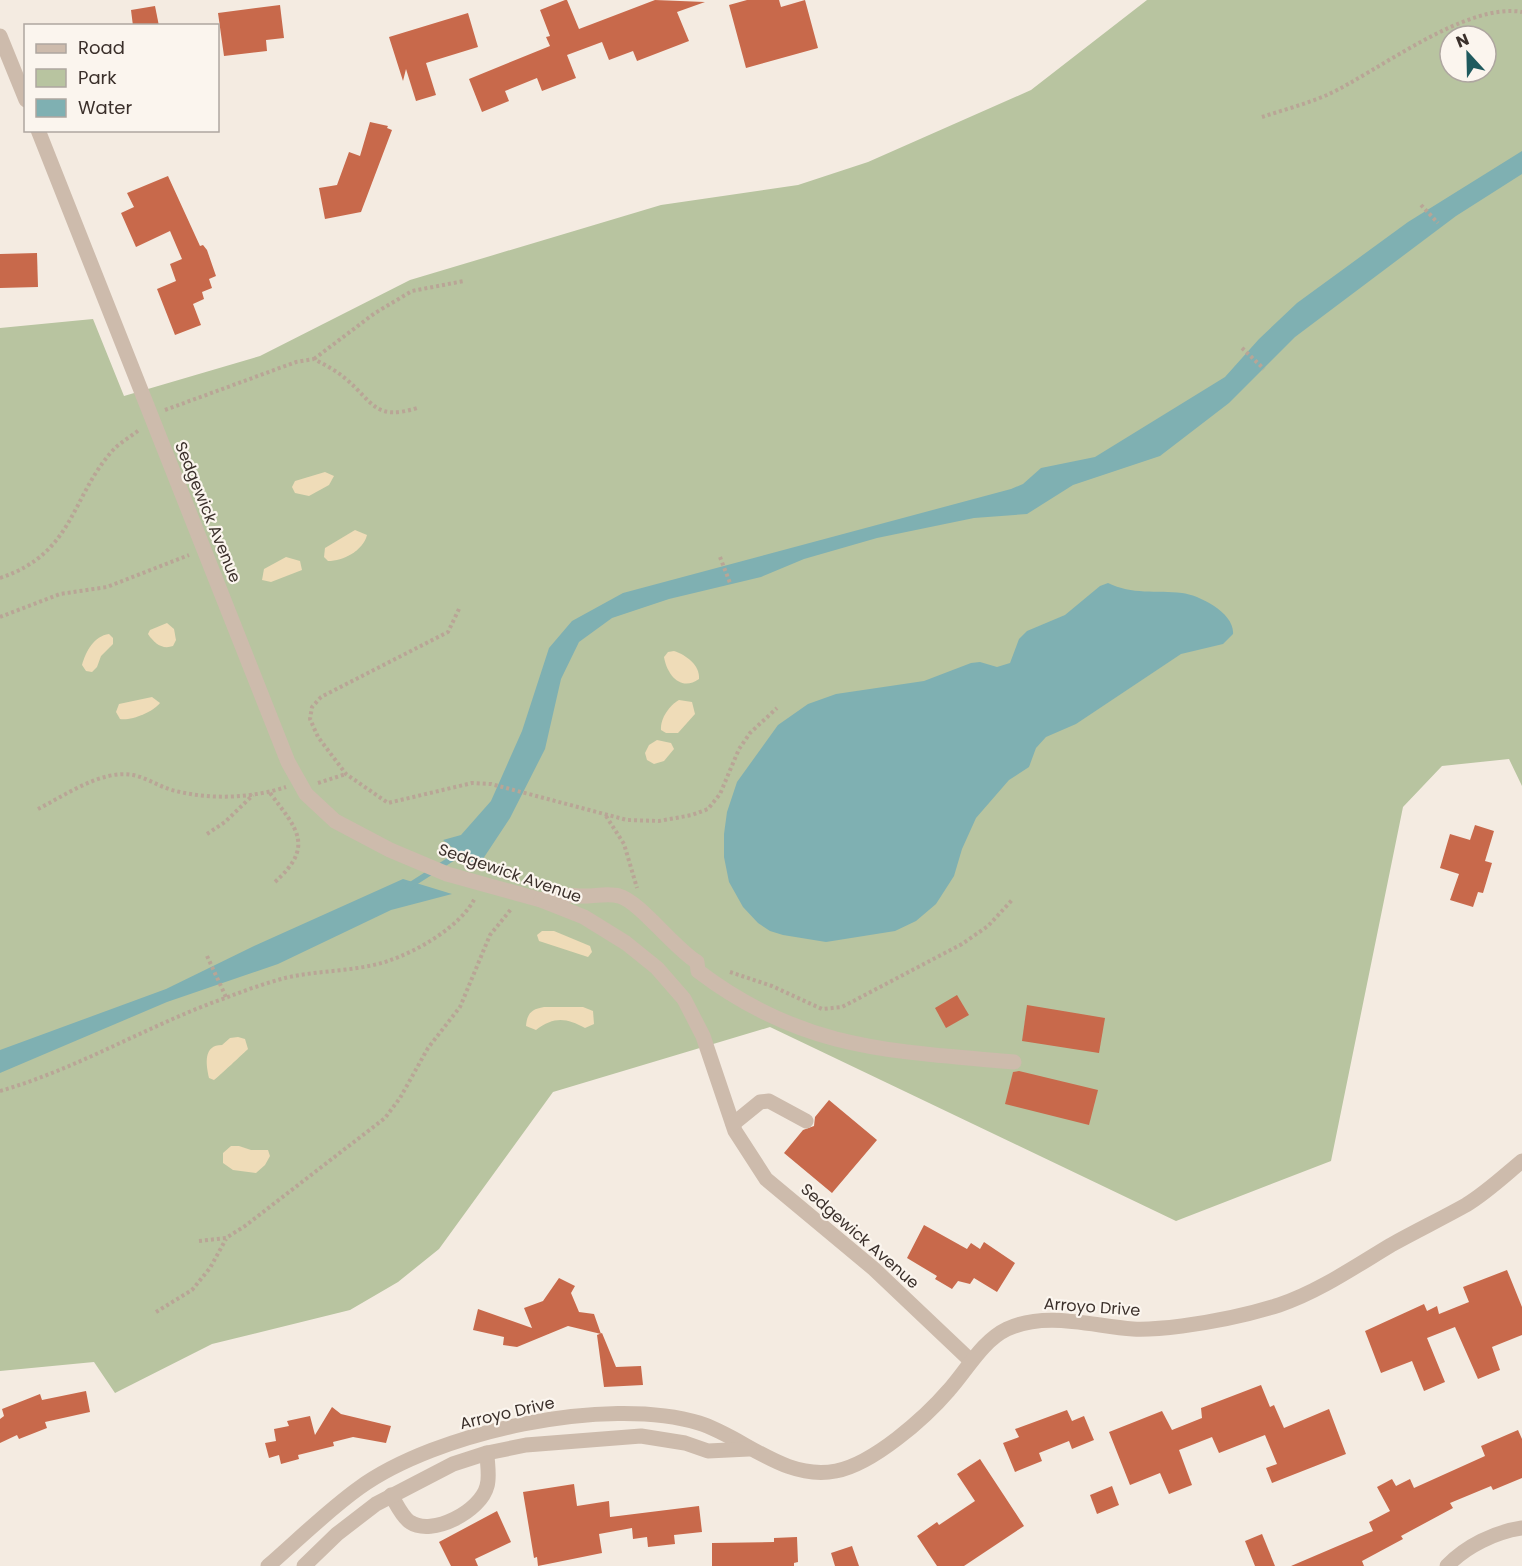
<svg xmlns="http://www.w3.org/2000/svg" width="1522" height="1566" font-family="Poppins,sans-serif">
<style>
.green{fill:#b8c4a0;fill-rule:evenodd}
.sand{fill:#efdcb8}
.water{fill:#7fb0b2}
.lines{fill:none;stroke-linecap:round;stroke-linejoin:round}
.stream{stroke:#7fb0b2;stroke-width:6}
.building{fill:#c8694b}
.path{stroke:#b9a596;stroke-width:4;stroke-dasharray:3 3;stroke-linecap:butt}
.minor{stroke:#cdbbac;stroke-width:15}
.labels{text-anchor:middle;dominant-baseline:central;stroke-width:4.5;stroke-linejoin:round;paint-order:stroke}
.street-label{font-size:16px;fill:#3b302b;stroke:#fbf5ee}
</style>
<rect width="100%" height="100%" fill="#f4ebe1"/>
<!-- green -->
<path class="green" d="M1147 0H1522V786L1509 759 1442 766 1403 807 1331 1161 1176 1221 770 1027 553 1092 439 1249 398 1282 350 1310 212 1344 115 1393 94 1362 0 1371V328L93 319 124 396 260 356 410 280 661 205 798 185 868 162 1031 90ZM1450 36H1486V72H1450Z"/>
<!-- sand -->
<g class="sand">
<polygon points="325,472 334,476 329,485 309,496 295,493 292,487 295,481"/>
<path d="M355 530 367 535C363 551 343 561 328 561L324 557 325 548Z"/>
<polygon points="286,557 300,561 302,570 271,582 262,580 264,569"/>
<path d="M167 623 174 629 176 640 173 646C162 650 154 643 148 634L150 630Z"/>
<path d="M109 634 113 638V644L101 656 97 667 92 672 86 671 82 665C86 651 94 636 109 634Z"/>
<path d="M674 651C686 655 700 665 699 679 681 692 667 675 664 657L668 652Z"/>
<path d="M152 697 160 703C153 712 131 721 120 719L116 712 119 704Z"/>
<path d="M679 700 692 702 695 714 678 733H666L661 730C660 718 670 705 679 700Z"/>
<polygon points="657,740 671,743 674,749 664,761 654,764 647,760 645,753 649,745"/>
<polygon points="542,931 554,931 590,946 592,952 588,957 539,941 537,935"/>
<path d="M544 1007H583L593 1011 594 1024 585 1028C567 1018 554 1016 536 1030L526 1026C527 1013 532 1009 544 1007Z"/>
<path d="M238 1037 245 1039 248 1049C246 1051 216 1079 214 1080L209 1078C206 1064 203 1045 222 1045L230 1038Z"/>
<polygon points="231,1146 239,1146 251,1150 268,1150 270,1156 265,1165 256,1173 233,1170 223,1163 223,1153"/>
</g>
<!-- water -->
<g class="water">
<polygon points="1522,151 1522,174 1456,216 1295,337 1229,403 1160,456 1073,485 1027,514 974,518 877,538 804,559 761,577 669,599 612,618 579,642 561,679 545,749 510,818 477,868 443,840 461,835 491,801 522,731 549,648 572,621 623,593 1011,489 1023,484 1041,468 1095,457 1225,377 1259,339 1297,303 1408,222"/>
<path d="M1108 583C1132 595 1156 590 1182 593 1199 595 1235 613 1233 634L1223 644 1181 654 1076 724 1046 737 1036 748 1029 767 1009 780 976 818 962 849 954 876 936 904 916 921 895 931 826 942 783 935 770 931 758 923 743 907 729 882 724 857V834L727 812 737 782 778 725 808 704 836 694 924 681 971 663 980 662 997 667 1010 663 1019 639 1027 631 1065 615 1100 586Z"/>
<polygon points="403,879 452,894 391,910 278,964 167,1002 0,1073 0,1050 166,989 254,946"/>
</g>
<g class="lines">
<!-- stream -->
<polyline class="stream" points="409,886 459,854 464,848"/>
</g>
<!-- building -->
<g class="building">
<polygon points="565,0 567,0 579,29 655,0 705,2 677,12 689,41 637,61 633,51 609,60 602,42 567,55 576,78 542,91 537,78 505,91 509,101 482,112 469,79 550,46 546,37 550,36 540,10"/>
<polygon points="747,0 779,0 781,7 805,0 818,48 746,68 729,5"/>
<polygon points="280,5 284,38 266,40 267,51 224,56 218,13"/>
<polygon points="155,6 159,26 133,26 131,10"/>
<polygon points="468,13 478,47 426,63 436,95 416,101 406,69 403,81 389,37"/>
<polygon points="370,122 388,126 387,128 392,130 361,212 325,219 319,188 337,185 349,152 360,156"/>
<polygon points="168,176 200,246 203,245 207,250 216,276 209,279 212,288 202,292 204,299 193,304 201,325 175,335 157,289 176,281 170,264 182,259 170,231 136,247 121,213 134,207 127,193"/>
<polygon points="37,253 38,287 0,288 0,254"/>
<polygon points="1475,825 1494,831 1485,861 1492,863 1483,893 1478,892 1473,907 1450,900 1459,874 1440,868 1450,834 1470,840"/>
<polygon points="957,995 969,1015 946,1028 935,1008"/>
<polygon points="1027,1005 1105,1018 1099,1053 1022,1041"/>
<polygon points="1019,1071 1098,1090 1089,1125 1005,1104 1013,1072"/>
<polygon points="829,1100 877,1140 832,1193 784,1153 803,1130 814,1126 815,1117"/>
<polygon points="924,1225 967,1249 971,1243 980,1249 984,1242 1015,1263 997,1292 974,1278 970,1284 958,1281 952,1289 935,1279 937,1276 907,1258"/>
<polygon points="1507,1270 1522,1307 1522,1335 1492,1347 1500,1370 1478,1379 1455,1327 1427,1338 1445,1382 1424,1391 1412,1361 1381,1373 1365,1331 1424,1304 1427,1311 1437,1306 1439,1314 1469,1302 1463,1287"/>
<polygon points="559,1278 575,1286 571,1293 579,1312 594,1314 601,1334 568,1326 517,1347 503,1345 504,1337 473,1330 478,1309 532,1328 524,1308 543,1301"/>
<polygon points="602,1333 616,1367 641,1366 643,1385 604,1387 597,1335"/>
<polygon points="1261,1385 1270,1407 1274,1405 1284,1428 1329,1409 1346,1454 1272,1483 1266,1468 1277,1464 1265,1435 1219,1453 1212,1437 1179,1450 1192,1485 1169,1494 1160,1473 1130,1485 1109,1432 1162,1411 1172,1430 1202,1418 1201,1408"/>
<polygon points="86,1391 90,1412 45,1422 47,1428 19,1439 17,1435 0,1443 0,1419 4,1416 2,1409 40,1394 42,1400"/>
<polygon points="332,1407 341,1414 391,1426 386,1443 353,1437 333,1442 334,1446 298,1455 299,1459 281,1464 279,1455 269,1458 265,1443 276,1441 274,1429 289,1426 287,1421 310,1416 315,1435"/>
<polygon points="1067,1410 1072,1421 1084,1416 1094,1440 1072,1449 1069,1441 1039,1453 1042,1461 1015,1472 1003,1443 1019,1437 1015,1429"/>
<polygon points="1518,1430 1522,1439 1522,1478 1493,1490 1491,1486 1450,1503 1453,1508 1401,1536 1403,1539 1362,1561 1364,1566 1291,1566 1373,1531 1369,1522 1390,1511 1377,1487 1392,1479 1396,1486 1410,1479 1414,1488 1485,1456 1481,1446"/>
<polygon points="980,1459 1024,1526 964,1566 937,1566 917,1536 937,1522 939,1525 975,1501 957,1474"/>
<polygon points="574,1484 577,1506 609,1501 610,1517 699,1506 702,1532 674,1535 675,1544 648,1547 647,1537 633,1539 632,1528 599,1534 602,1553 538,1566 537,1557 534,1558 523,1492"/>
<polygon points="1112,1486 1119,1505 1097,1514 1090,1495"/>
<polygon points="497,1511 511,1542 475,1559 478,1566 451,1566 439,1542"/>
<polygon points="1262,1534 1275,1566 1255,1566 1245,1541"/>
<polygon points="797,1537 798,1562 794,1563 794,1566 712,1566 712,1543 774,1542 774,1538"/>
<polygon points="852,1546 859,1566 835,1566 831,1553"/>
</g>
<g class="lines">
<!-- path -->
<g class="path">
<path d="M1262 117C1283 110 1306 104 1327 95 1377 72 1466 2 1522 12"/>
<polyline points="1421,205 1438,223"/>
<polyline points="1242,348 1264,369"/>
<polyline points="314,359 375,313 412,291 464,281"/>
<path d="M165 410 296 362 314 359C325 365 337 371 346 379 374 403 375 421 417 408"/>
<polyline points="720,557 730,583"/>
<path d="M0 578C75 553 70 497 114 449 121 442 132 436 140 429"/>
<polyline points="459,609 448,632 321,697 312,707 310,719 318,737 346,774 388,803 472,783 491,784 627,820 659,821 692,815 708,809 720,794 739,749 750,733 777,708"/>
<polyline points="0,617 60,594 107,587 189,555"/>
<polyline points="318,783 346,774"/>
<path d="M270 793C297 829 315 846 275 882"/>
<path d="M38 809C64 796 102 769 133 775 148 778 161 788 176 791 211 800 253 798 286 787"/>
<polyline points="606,816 624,844 637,888"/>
<polyline points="207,834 225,822 253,795"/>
<polyline points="207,956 226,997"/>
<polyline points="730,972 772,986 822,1009 842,1007 962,944 988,926 1013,899"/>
<path d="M0 1091C80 1068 150 1024 228 997 246 990 266 983 285 978 318 970 355 972 388 961 418 951 461 926 475 898"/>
<polyline points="199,1241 226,1238 245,1226 385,1118 400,1098 428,1048 460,1007 490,935 512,908"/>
<polyline points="156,1312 192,1290 210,1268 226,1239"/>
</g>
<!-- minor -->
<g class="minor">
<polyline points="0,36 26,100"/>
<polyline points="38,130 288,762 306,794 335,821 390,850 447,874 541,900 584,917 626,943 657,968 684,999 703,1036 735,1131 766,1179 874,1269 971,1361"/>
<path d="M541 900C562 892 565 896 586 896 596 896 609 893 619 896 639 901 674 948 697 962L698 971C802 1050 890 1051 1014 1062"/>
<polyline points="733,1124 760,1102 769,1101 806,1121"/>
<path d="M391 1495C396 1503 402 1517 410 1522 432 1537 481 1511 487 1486 490 1476 487 1463 487 1453"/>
<path d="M268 1566C298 1540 327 1511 359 1488 436 1432 607 1395 699 1423 744 1437 784 1481 836 1471 873 1464 925 1418 949 1390 967 1370 982 1341 1007 1329 1046 1311 1092 1326 1133 1329 1149 1330 1166 1328 1182 1326 1212 1322 1251 1314 1279 1305 1318 1292 1356 1266 1391 1245 1416 1231 1441 1219 1466 1205 1486 1193 1504 1176 1522 1161"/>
<polyline points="304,1566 337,1534 376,1504 453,1464 487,1453 526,1445 641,1436 685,1443 708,1451 749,1449"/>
<path d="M1447 1566C1466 1546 1495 1532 1522 1528"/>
</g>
</g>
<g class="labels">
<!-- street labels -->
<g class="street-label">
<text transform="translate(208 512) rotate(68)">Sedgewick Avenue</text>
<text transform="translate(510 873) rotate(19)">Sedgewick Avenue</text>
<text transform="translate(860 1236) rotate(41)">Sedgewick Avenue</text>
<text transform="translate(1092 1307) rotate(4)">Arroyo Drive</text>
<text transform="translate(507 1413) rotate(-13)">Arroyo Drive</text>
</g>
</g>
<!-- legend -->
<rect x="24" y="24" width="195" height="108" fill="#fbf5ee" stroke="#aea6a0" stroke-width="1.5"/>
<rect x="36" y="44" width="30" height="9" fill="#cdbbac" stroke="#aea6a0" stroke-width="1.5"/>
<text x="78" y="54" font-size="18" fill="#3b302b">Road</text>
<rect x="36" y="69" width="30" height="18" fill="#b8c4a0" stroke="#aea6a0" stroke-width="1.5"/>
<text x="78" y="84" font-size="18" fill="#3b302b">Park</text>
<rect x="36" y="99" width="30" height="18" fill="#7fb0b2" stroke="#aea6a0" stroke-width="1.5"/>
<text x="78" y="114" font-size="18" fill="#3b302b">Water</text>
<!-- north arrow -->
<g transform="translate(1468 54) rotate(338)"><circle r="28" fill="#fbf5ee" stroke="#aea6a0" stroke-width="1.5"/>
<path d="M0-4.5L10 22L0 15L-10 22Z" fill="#1f5a5e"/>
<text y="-9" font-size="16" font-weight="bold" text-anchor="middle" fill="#3b302b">N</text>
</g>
</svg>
